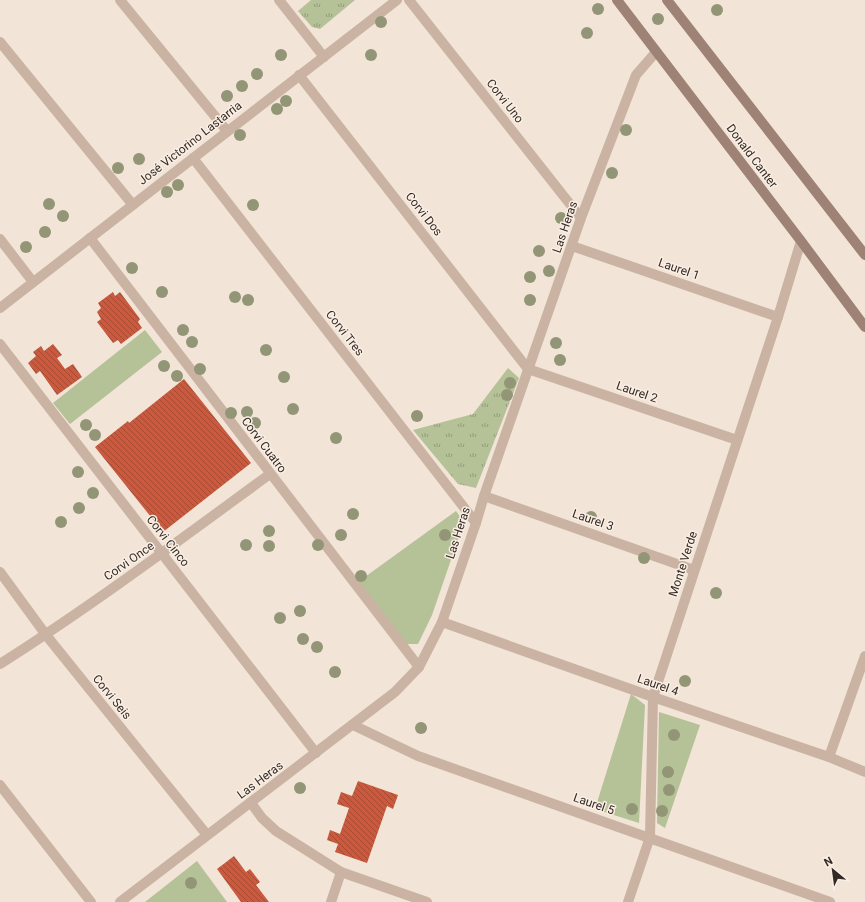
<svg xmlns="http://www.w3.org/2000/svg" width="865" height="902" font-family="Roboto,sans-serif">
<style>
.grass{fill:url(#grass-tufts)}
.park{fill:#b5c197}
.building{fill:url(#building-back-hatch)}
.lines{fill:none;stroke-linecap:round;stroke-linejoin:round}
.minor{stroke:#cab3a3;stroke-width:10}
.tertiary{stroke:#cab3a3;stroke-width:10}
.secondary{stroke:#9e8275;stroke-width:10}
.tree{fill:#939577}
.labels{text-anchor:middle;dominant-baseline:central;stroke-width:3;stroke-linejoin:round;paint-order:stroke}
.street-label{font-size:12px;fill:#352a25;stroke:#faefe4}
</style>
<defs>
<pattern id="grass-tufts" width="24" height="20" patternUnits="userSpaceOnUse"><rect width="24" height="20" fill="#b5c197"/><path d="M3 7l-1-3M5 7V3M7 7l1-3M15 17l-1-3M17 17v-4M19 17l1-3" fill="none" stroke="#949d7b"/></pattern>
<pattern id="building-back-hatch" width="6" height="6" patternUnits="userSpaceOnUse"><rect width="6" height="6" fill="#cb593d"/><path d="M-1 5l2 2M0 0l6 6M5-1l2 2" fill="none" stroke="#a64a33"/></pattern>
</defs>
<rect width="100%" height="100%" fill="#f2e4d7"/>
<!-- grass -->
<g class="grass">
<polygon points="311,0 355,0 320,29 312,27 298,11"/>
<polygon points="508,368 519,378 476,488 458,484 413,430 473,414"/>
</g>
<!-- park -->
<g class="park">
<polygon points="145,330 162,352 70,424 53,403"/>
<polygon points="456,511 464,522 432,615 418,644 406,644 358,582"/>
<polygon points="631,694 645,705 639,823 595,809"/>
<polygon points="659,712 700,725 665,828 657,823"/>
<polygon points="197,861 227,902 145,902"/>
</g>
<!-- building -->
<g class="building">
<polygon points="113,292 115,296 120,292 140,319 138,322 142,328 121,344 118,340 113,343 97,322 101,319 97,312 101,308 98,303"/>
<polygon points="53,344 62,355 57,358 65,369 73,364 82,377 57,395 40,371 36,374 28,363 36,356 33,352 41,346 44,351"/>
<polygon points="184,379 251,463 163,532 95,447 128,421 129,423"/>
<polygon points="358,781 398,795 393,809 387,806 367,863 335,852 338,844 327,840 330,830 340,834 349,808 337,804 341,792 352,796"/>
<polygon points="234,856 246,872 250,869 260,882 256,885 269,902 241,902 217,869"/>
</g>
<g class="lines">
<!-- minor -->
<g class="minor">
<polyline points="120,0 227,131"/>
<polyline points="279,0 324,57"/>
<polyline points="409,0 581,218"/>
<polyline points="0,42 133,205"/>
<polyline points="299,75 528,369 737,440"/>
<polyline points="193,158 476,523"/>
<polyline points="90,238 419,667"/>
<polyline points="0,239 33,282"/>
<polyline points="572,246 778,317"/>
<polyline points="0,344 316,753"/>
<polyline points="484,496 694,570"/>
<polyline points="0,572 46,635 207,835"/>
<polyline points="442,622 653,697 829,757 865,772"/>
<path d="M0 664C93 605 181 539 270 474"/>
<polyline points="353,725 418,756 830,902"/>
<polyline points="829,757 865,656"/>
<polyline points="0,785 91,902"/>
<polyline points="251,803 262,818 276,831 341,872 427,902"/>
<polyline points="331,902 341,872"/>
<polyline points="628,902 650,837 653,697 778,317 801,241"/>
</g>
<!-- tertiary -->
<g class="tertiary">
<polyline points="0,308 397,0"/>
<polyline points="120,902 395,692 419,667 442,622 476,523 484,496 581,218 636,75 656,52"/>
</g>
<!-- secondary -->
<g class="secondary">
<polyline points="617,0 801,241 865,327"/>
<polyline points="667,0 865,255"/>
</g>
</g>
<!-- trees -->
<g class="tree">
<circle cx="598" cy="9" r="6"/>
<circle cx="717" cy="10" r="6"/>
<circle cx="658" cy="19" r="6"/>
<circle cx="381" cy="22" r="6"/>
<circle cx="587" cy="33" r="6"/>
<circle cx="281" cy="55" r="6"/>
<circle cx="371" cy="55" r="6"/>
<circle cx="257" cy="74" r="6"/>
<circle cx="242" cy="86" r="6"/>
<circle cx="227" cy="96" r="6"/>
<circle cx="286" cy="101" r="6"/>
<circle cx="277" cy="109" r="6"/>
<circle cx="626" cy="130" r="6"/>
<circle cx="240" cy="135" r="6"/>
<circle cx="139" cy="159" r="6"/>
<circle cx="118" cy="168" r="6"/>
<circle cx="612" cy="173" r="6"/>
<circle cx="178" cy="185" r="6"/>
<circle cx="167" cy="192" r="6"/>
<circle cx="49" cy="204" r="6"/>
<circle cx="253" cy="205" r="6"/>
<circle cx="63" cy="216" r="6"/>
<circle cx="561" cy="218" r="6"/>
<circle cx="45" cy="232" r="6"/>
<circle cx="26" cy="247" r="6"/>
<circle cx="539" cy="251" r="6"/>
<circle cx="132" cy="268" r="6"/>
<circle cx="549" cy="271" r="6"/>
<circle cx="530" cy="277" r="6"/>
<circle cx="162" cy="292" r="6"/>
<circle cx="235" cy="297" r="6"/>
<circle cx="248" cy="300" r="6"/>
<circle cx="530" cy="300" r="6"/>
<circle cx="183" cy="330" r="6"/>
<circle cx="192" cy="342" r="6"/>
<circle cx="556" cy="343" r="6"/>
<circle cx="266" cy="350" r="6"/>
<circle cx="560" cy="360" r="6"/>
<circle cx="164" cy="366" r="6"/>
<circle cx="200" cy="369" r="6"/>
<circle cx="177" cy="376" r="6"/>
<circle cx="284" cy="377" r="6"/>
<circle cx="510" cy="383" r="6"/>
<circle cx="507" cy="395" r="6"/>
<circle cx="293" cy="409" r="6"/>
<circle cx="247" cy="412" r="6"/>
<circle cx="231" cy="413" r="6"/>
<circle cx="417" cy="416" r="6"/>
<circle cx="255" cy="423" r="6"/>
<circle cx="86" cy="425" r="6"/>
<circle cx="95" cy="435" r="6"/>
<circle cx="336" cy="438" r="6"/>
<circle cx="78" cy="472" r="6"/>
<circle cx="93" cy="493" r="6"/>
<circle cx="79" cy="508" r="6"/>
<circle cx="353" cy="514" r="6"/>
<circle cx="591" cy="517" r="6"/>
<circle cx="61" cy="522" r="6"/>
<circle cx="269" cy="531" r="6"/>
<circle cx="341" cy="535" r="6"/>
<circle cx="445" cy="535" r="6"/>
<circle cx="246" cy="545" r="6"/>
<circle cx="318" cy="545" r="6"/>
<circle cx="269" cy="546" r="6"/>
<circle cx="644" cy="558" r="6"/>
<circle cx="361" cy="576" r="6"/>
<circle cx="716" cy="593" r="6"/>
<circle cx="300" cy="611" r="6"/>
<circle cx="280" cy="618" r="6"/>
<circle cx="303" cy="639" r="6"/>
<circle cx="317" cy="647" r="6"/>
<circle cx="335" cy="672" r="6"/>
<circle cx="685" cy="681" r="6"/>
<circle cx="421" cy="728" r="6"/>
<circle cx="674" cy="735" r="6"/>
<circle cx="668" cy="772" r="6"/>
<circle cx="300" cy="788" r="6"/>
<circle cx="669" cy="790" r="6"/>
<circle cx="632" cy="809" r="6"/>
<circle cx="662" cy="811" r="6"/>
<circle cx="191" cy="883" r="6"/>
</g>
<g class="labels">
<!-- street labels -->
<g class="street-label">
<text transform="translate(505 101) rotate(52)">Corvi Uno</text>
<text transform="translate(190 143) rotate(-38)">José Victorino Lastarria</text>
<text transform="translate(752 156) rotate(53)">Donald Canter</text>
<text transform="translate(424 214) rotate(52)">Corvi Dos</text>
<text transform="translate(565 227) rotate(-71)">Las Heras</text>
<text transform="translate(679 269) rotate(19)">Laurel 1</text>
<text transform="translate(345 333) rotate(52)">Corvi Tres</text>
<text transform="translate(637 392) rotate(19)">Laurel 2</text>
<text transform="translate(264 445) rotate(53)">Corvi Cuatro</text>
<text transform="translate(593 520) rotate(19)">Laurel 3</text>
<text transform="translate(458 533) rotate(-72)">Las Heras</text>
<text transform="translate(168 541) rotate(52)">Corvi Cinco</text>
<text transform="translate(129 561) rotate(-35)">Corvi Once</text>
<text transform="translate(683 564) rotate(-72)">Monte Verde</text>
<text transform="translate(658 685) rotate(19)">Laurel 4</text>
<text transform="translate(112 697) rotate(51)">Corvi Seis</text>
<text transform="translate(260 780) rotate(-37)">Las Heras</text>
<text transform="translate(594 804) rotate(19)">Laurel 5</text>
</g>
</g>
<!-- north arrow -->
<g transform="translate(833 870) rotate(331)" stroke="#faefe4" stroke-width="3" paint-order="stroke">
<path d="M0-3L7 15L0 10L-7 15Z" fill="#352a25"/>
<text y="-6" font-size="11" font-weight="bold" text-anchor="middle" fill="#352a25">N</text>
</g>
</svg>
